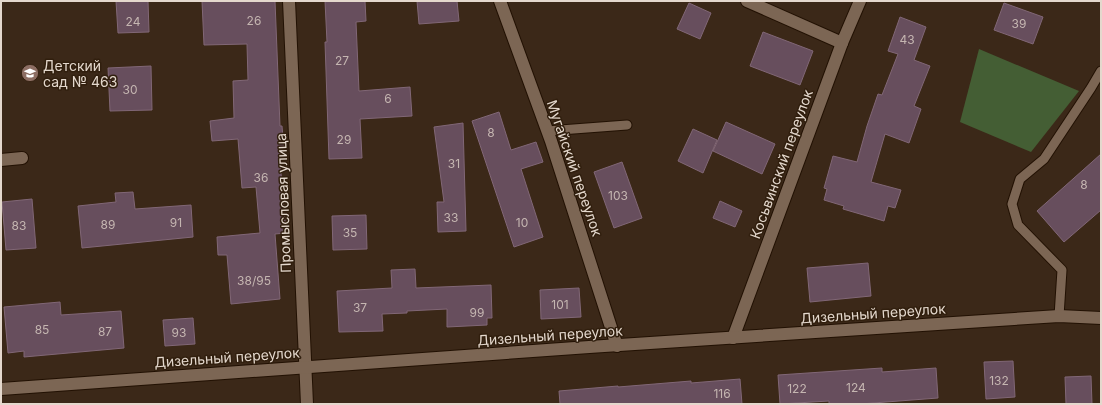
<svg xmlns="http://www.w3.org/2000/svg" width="1102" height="405" font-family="Inter,sans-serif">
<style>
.green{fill:#445e34}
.building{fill:#674e5d;stroke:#816776}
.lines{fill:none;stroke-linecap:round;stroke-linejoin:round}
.lane-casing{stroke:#221103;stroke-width:11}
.street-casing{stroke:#221103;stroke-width:14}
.lane{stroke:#7c6654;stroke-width:9}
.street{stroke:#7c6654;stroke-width:12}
.labels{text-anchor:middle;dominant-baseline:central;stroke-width:3;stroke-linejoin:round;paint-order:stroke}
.number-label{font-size:12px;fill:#c5b6b1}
.poi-label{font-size:14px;fill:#e4d8cd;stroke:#311f0e;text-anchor:start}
.street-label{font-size:14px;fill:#e4d8cd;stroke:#311f0e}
</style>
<rect width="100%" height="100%" fill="#3b2818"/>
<!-- green -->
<polygon class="green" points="979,49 1079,91 1031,152 960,122"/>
<!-- building -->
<g class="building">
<polygon points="116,1 148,1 149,32 118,33"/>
<polygon points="202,1 275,1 280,126 282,126 284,149 279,149 286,233 275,234 280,299 231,304 227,255 218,255 217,237 260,233 256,187 242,188 238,139 212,141 210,121 234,118 233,81 248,80 247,44 204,45"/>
<polygon points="325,1 365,1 366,21 356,22 359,91 410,87 412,116 360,119 362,158 329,159 325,42 327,42"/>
<polygon points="417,1 457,1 459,21 419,24"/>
<polygon points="689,3 711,13 700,39 677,29"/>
<polygon points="1004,3 1043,17 1033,44 994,30"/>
<polygon points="900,17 926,27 914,60 930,66 914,106 921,109 909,143 885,134 871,182 901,190 895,208 888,206 884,221 843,209 844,206 824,200 827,189 824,188 833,156 857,162 867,126 878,94 882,95 898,54 888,51"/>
<polygon points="763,32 813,51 800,85 750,66"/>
<polygon points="151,66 152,110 110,111 108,68"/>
<polygon points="499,112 511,150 536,142 543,162 521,169 543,237 514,247 472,121"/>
<polygon points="726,122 775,144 762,174 713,151"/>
<polygon points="463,123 466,231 438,232 437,202 444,202 434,127"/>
<polygon points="693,129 717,140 703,173 678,161"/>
<polygon points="1101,154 1101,210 1064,242 1037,211"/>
<polygon points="622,162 642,218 614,228 594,172"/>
<polygon points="133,192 135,209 191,205 193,237 82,248 78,206 116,202 115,193"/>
<polygon points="32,199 36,248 6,250 2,202"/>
<polygon points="720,201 742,211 735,227 713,218"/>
<polygon points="366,215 367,249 333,250 332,216"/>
<polygon points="868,263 871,296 810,302 807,268"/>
<polygon points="415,269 416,288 491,285 492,318 487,318 487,325 447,327 447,309 407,311 407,313 382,314 383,331 339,332 337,291 392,288 391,270"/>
<polygon points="579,288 581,317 541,319 540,290"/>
<polygon points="60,302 61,315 121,311 124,348 24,357 24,351 8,353 4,307"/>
<polygon points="193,318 195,344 165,346 163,320"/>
<polygon points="1013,361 1015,397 986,399 984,362"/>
<polygon points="882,368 882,372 936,368 938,398 860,404 829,404 829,401 780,404 778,375"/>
<polygon points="1091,376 1092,404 1066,404 1065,377"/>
<polygon points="740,379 742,404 560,404 559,391 618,386 618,387 691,381 691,383"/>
</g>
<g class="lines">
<defs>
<g id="lane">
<polyline points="547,131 627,125"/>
<polyline points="1059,316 1062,270 1018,225 1012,204 1020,179 1044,159 1091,88 1101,71"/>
</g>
<g id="street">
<polyline points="289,1 307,404"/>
<polyline points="500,1 551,141 617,346"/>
<polyline points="747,1 842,43"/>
<polyline points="1,160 22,158"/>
<polyline points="733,338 842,43 860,1"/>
<path d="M1 389C354 362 706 339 1059 316L1101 318"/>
</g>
</defs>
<!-- lane casing -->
<use href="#lane" class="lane-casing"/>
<!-- street casing -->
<use href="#street" class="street-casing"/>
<!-- lane -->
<use href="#lane" class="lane"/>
<!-- street -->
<use href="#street" class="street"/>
</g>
<!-- icons -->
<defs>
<symbol id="school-disc" viewBox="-11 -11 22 22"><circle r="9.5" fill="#8d6e63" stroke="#311f0e"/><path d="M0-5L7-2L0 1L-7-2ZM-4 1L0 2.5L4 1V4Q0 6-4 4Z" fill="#fff"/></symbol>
</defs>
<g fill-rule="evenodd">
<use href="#school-disc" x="20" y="63" width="20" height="20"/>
</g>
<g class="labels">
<!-- number labels -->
<g class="number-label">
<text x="254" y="20">26</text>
<text x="133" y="21">24</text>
<text x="1019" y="23">39</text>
<text x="907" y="39">43</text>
<text x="342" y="60">27</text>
<text x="130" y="89">30</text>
<text x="388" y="98">6</text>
<text x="491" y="132">8</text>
<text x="344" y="139">29</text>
<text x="454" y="163">31</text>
<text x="261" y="177">36</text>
<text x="1084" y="184">8</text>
<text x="618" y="195">103</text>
<text x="451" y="217">33</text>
<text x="176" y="222">91</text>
<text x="522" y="222">10</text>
<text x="108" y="224">89</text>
<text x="19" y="225">83</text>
<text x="350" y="232">35</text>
<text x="254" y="280">38/95</text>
<text x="560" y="304">101</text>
<text x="360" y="307">37</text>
<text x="477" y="312">99</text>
<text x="42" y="329">85</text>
<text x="105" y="331">87</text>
<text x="179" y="332">93</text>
<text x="999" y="380">132</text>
<text x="856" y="387">124</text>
<text x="797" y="388">122</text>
<text x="722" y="393">116</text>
</g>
<!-- poi labels -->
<g class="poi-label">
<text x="43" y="65">Детский<tspan x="43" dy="16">сад № 463</tspan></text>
</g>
<!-- street labels -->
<g class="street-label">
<text transform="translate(781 164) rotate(-70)">Косьвинский переулок</text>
<text transform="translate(575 168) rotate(71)">Мугайский переулок</text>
<text transform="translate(283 203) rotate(-92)">Промысловая улица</text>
<text transform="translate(873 313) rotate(-4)">Дизельный переулок</text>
<text transform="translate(550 335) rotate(-4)">Дизельный переулок</text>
<text transform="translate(227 357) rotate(-4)">Дизельный переулок</text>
</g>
</g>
<!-- border -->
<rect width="1102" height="405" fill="none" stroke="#e4d8cd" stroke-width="4"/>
</svg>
